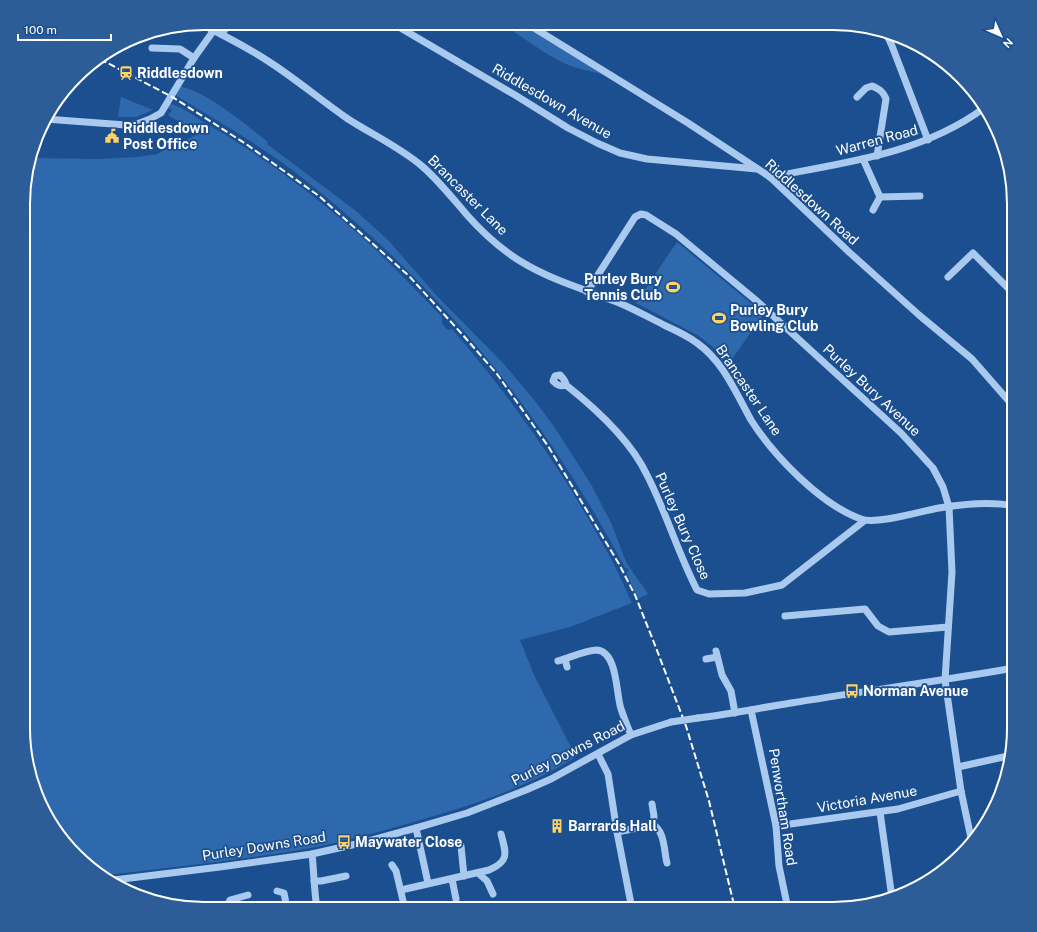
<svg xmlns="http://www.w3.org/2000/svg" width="1037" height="932" font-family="'Public Sans',sans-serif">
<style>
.green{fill:#2e69ad}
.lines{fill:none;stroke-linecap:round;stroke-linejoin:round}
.minor{stroke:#a9c9ee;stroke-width:7}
.rail{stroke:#fff;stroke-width:2;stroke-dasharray:7 3;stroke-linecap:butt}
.minor-bridge{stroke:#a9c9ee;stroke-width:7}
.labels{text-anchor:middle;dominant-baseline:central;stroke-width:3.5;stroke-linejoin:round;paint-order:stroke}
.poi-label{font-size:14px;font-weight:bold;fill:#fff;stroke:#1b4f8f;text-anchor:start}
.street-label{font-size:14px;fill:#fff;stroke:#1b4f8f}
.rim{fill:none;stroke:#fff;stroke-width:2}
</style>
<rect width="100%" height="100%" fill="#1b4f8f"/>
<!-- green -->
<g class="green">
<path d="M502 23H520L602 74C590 71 577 69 566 64 543 53 522 37 502 23Z"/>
<path d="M180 83 182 87C210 94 245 124 268 142L267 144 356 211 387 239 437 296 502 362 535 401 555 428 592 486 612 525 626 562 648 594 638 599 627 574V572L629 571 627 568H625C544 415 441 287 305 180 265 148 221 123 177 96L176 93Z"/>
<polygon points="121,97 153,110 136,117 118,117"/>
<path d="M170 104C179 104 198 119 207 124 266 158 321 200 372 246 396 269 419 293 442 317 441 324 444 326 448 330L452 329C511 397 562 470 605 548 615 565 623 584 632 603L570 627 520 640 534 675 576 757C532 785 483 801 434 816 393 828 352 840 311 848 243 860 174 867 106 875L68 847 39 800 40 792 36 793 23 739 26 169 31 158 101 159 136 157 157 154 198 134 168 115 172 110 168 108Z"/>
<polygon points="677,242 764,314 727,366 715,349 699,336 636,303"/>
</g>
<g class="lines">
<!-- minor -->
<g class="minor">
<polyline points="392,23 515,95 568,128 597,143 620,153 647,159 757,169"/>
<polyline points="526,23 688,123 770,177 850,253 919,315 972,359 1014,407"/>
<path d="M201 24C225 36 249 48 271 63 297 80 322 101 348 119 373 135 401 148 423 167 440 182 453 199 467 215 482 232 501 249 520 261 551 280 583 289 617 302 634 309 650 318 666 326 677 331 688 336 697 343 723 361 736 393 751 420 773 455 821 505 861 519 876 525 921 511 939 508 963 504 990 501 1014 506"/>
<polyline points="221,34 228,26 234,23"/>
<polyline points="887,35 892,46 928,140"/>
<polyline points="152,48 180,49 194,58"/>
<path d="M857 97 866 88 872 86C879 89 883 91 886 99L877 156"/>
<polyline points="45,119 126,125 137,124 150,119 161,113 194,58 214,30"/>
<polyline points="863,159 880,197 873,210"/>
<path d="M770 177C843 163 922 154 984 108"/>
<polyline points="880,197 920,196"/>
<polyline points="948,277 973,253 1014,294"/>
<polyline points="587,292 635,217 641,214 646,215 676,234 758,302 901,433 933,468 943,487 949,507 952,572 945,680 961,791 971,838"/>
<path d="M566 385C566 381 563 378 560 375L555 376 553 381C557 385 560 387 566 385 595 408 631 441 647 475 666 512 678 553 697 590L709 594 745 593 782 585 864 521"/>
<polyline points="785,616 865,609 878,626 889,632 948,627"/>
<polyline points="716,651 722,675 731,691 735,713"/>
<polyline points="565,659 567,667"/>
<polyline points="706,659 717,657"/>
<path d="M558 661C569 658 586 650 597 650 618 652 616 695 621 709 624 718 627 726 631 735"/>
<polyline points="751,710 776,826 779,866 788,909"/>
<path d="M698 718C730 714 760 708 791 703 866 691 940 681 1014 668"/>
<polyline points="598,754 608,774 617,832 632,909"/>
<polyline points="958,767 1008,756"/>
<polyline points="652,804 654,816 653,825"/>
<polyline points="880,812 892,898"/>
<polyline points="776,826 898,809 961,791"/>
<polyline points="416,828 428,883"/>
<path d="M617 832 653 825C665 831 664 852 667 863"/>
<polyline points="461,846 464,876"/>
<path d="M312 854C314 872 314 890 317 909"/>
<polyline points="392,865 396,871 405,909"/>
<polyline points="478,873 487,881 493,894"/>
<polyline points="452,879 456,899"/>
<polyline points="114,880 220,867 312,854 365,842 416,828 467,813 526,790 551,779 631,735 671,722"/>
<polyline points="314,881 321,881 346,876"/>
<path d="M401 890 489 870C510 861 506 853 501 834"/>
<polyline points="277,891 284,893 287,909"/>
<polyline points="230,909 229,902 230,900 248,895"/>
<polyline points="322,909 333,907 338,909"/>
</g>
<!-- rail -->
<polyline class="rail" points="100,59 174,98 246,144 319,196 409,276 462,334 497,374 548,446 619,564 635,595 653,640 686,726 709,801 735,909"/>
<!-- minor-bridge -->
<polyline class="minor-bridge" points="671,722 698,718"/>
</g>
<!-- icons -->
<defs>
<symbol id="station-bare" viewBox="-9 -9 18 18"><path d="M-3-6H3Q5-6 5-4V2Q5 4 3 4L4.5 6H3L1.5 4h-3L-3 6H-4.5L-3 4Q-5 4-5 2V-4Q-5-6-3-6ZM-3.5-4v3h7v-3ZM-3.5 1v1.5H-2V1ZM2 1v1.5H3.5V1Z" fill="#ffd166" stroke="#1b4f8f" stroke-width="2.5" paint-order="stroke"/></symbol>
<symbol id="civic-bare" viewBox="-9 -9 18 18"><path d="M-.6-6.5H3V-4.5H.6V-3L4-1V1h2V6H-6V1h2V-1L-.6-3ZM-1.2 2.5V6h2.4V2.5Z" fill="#ffd166" stroke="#1b4f8f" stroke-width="2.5" paint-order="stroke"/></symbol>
<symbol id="stadium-bare" viewBox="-9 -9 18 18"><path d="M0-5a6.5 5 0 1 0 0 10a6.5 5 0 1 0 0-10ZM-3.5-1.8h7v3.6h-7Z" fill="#ffd166" stroke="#1b4f8f" stroke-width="2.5" paint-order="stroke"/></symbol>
<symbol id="bus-bare" viewBox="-9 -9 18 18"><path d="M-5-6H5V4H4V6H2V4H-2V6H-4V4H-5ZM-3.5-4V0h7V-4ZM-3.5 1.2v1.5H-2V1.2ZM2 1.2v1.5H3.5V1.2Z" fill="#ffd166" stroke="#1b4f8f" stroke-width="2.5" paint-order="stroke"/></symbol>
<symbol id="building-bare" viewBox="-9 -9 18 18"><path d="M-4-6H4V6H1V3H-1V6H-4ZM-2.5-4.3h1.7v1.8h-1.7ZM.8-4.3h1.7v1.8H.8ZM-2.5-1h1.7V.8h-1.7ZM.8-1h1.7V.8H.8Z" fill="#ffd166" stroke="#1b4f8f" stroke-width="2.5" paint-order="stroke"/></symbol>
</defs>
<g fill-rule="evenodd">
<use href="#station-bare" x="116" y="63" width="20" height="20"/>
<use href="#civic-bare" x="102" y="126" width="20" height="20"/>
<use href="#stadium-bare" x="663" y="277" width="20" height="20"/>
<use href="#stadium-bare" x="709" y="308" width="20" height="20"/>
<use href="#bus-bare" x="842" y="681" width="20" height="20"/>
<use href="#building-bare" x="547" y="816" width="20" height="20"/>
<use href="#bus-bare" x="334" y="832" width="20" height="20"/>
</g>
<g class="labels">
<!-- poi labels -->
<g class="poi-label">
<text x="137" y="73">Riddlesdown</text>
<text x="123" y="128">Riddlesdown<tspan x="123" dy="16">Post Office</tspan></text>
<text x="662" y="279" text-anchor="end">Purley Bury<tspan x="662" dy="16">Tennis Club</tspan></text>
<text x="730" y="310">Purley Bury<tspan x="730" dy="16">Bowling Club</tspan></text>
<text x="863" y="691">Norman Avenue</text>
<text x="568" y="826">Barrards Hall</text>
<text x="355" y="842">Maywater Close</text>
</g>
<!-- street labels -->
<g class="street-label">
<text transform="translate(552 101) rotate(30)">Riddlesdown Avenue</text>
<text transform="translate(877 140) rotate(-15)">Warren Road</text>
<text transform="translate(468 195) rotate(45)">Brancaster Lane</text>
<text transform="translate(812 202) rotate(42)">Riddlesdown Road</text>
<text transform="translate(749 390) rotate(56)">Brancaster Lane</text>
<text transform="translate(872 390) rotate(43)">Purley Bury Avenue</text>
<text transform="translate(683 526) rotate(66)">Purley Bury Close</text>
<text transform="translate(568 753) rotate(-27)">Purley Downs Road</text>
<text transform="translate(867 799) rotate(-10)">Victoria Avenue</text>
<text transform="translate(783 807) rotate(81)">Penwortham Road</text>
<text transform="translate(264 846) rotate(-9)">Purley Downs Road</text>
</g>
</g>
<!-- crop -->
<path d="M0 0H1037V932H0ZM204 30H833A174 174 0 0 1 1007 204V728A174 174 0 0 1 833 902H204A174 174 0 0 1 30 728V204A174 174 0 0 1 204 30Z" fill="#2d5d98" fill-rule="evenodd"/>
<path class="rim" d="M204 30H833A174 174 0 0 1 1007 204V728A174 174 0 0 1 833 902H204A174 174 0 0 1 30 728V204A174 174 0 0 1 204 30Z"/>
<!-- north arrow -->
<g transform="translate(1001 36) rotate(135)" stroke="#1b4f8f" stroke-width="3" paint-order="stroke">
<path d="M0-3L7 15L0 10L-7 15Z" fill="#ffffff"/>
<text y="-6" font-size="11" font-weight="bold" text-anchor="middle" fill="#ffffff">N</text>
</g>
<!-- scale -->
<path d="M18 34v6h93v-6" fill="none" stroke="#ffffff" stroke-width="2"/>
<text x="24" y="34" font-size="12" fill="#ffffff" stroke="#1b4f8f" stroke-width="3" paint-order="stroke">100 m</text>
</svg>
